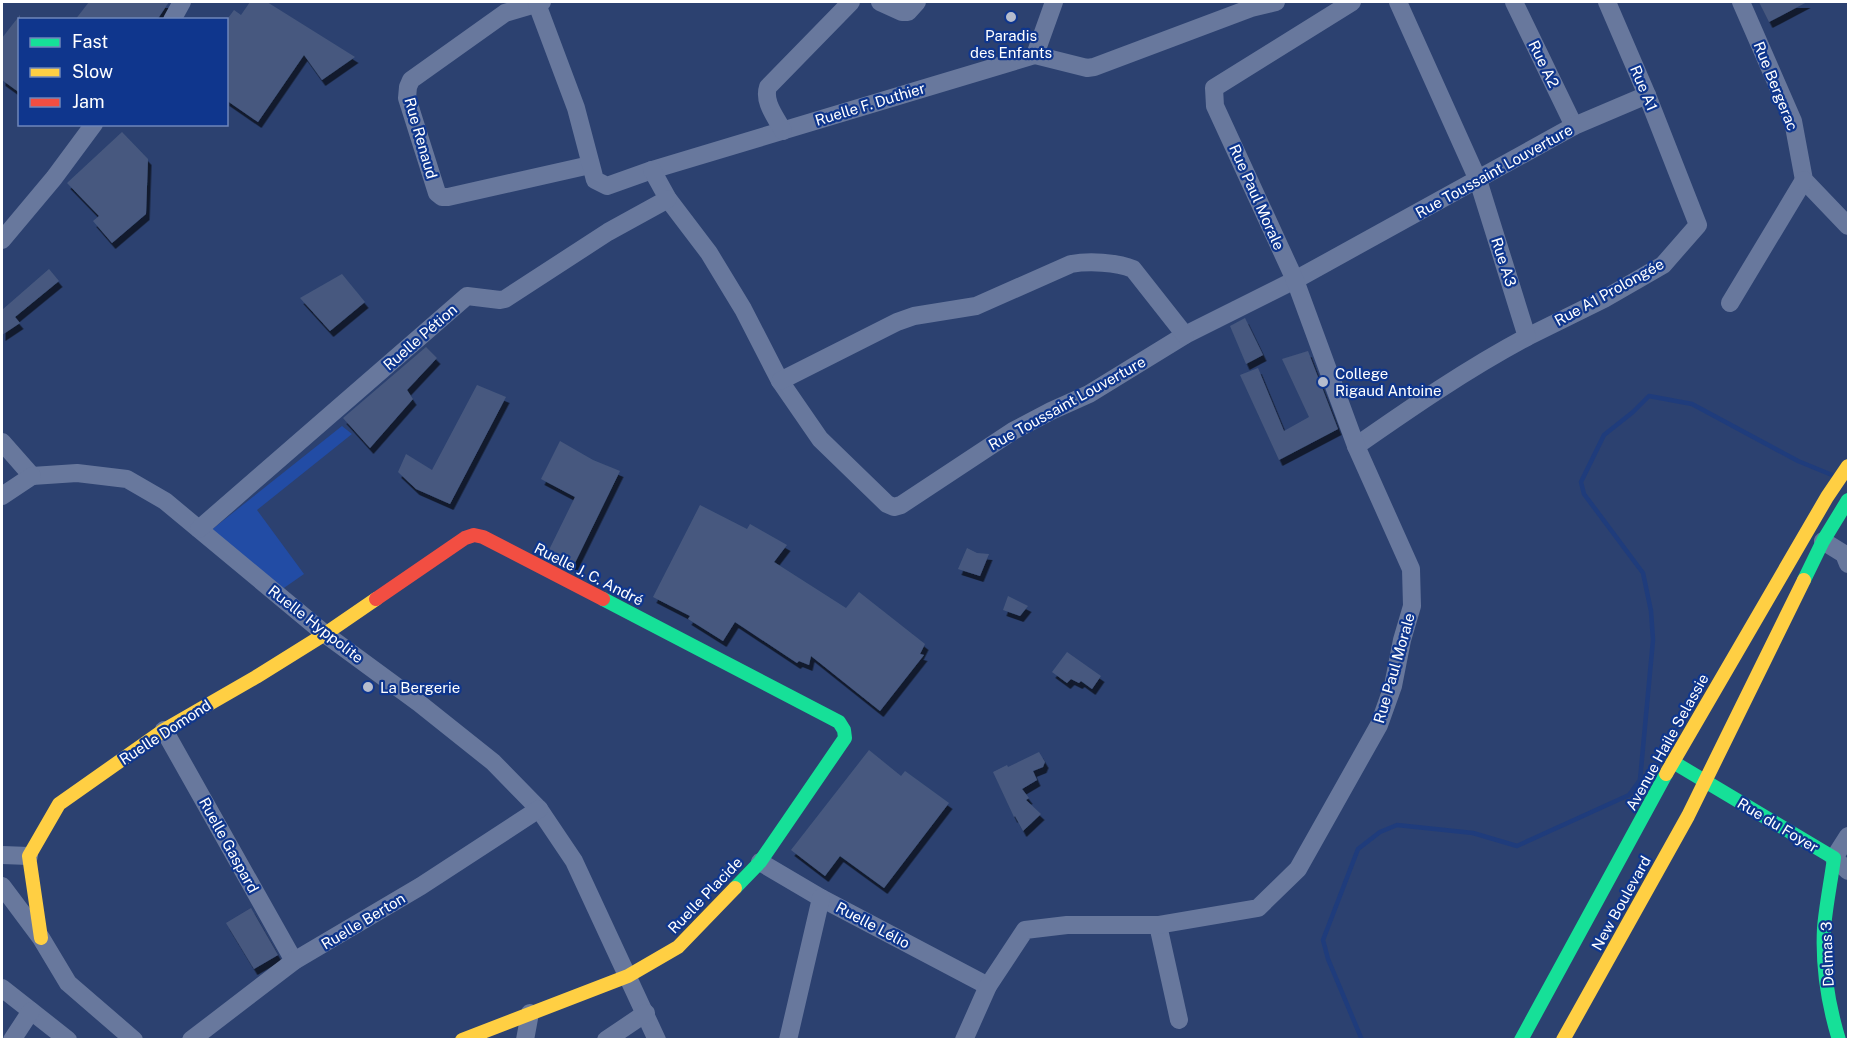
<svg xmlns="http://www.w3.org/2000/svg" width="1850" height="1041" font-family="'Public Sans',sans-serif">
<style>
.green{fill:#224ca5}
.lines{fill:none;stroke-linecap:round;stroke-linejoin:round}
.stream{stroke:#1f3c7c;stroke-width:4.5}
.building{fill:#47597f;filter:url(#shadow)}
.street{stroke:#68789d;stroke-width:18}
.fast{stroke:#16e098;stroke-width:14}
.slow{stroke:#ffcf43;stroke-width:14}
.jam{stroke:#f24e42;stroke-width:14}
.poi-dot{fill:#b5bccd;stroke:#0f368d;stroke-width:2}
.labels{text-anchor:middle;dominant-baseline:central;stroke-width:4.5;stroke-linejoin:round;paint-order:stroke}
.poi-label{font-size:15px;fill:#fff;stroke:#0f368d;text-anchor:start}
.street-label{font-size:15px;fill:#fff;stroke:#0f368d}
</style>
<defs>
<filter id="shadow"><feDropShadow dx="3.5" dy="6" stdDeviation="0" flood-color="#0009"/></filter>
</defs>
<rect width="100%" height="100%" fill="#2c4170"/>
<!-- green -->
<polygon class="green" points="342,426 352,434 257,510 304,574 281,590 210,531"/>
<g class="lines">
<!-- stream -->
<polyline class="stream" points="1362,1040 1328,959 1323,940 1358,849 1380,832 1397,825 1473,833 1517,846 1629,795 1640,780 1653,640 1651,611 1643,573 1584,494 1581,482 1604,435 1633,412 1649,396 1692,404 1798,461 1832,475"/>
</g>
<!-- building -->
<g class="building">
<polygon points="89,2 169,2 157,20 75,20"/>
<polygon points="250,2 267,2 355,57 322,80 304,55 258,122 226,100 226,21 234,10 241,15"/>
<polygon points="1759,2 1807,2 1769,22"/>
<polygon points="20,15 20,93 2,80 2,38"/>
<polygon points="122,132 148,159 146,214 112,243 93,221 99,216 67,183"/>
<polygon points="49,269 59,281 15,317 20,323 2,335 2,310"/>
<polygon points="342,274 365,302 330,331 300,298"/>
<polygon points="1245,318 1263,355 1246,364 1230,326"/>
<polygon points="426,347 437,358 407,390 413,399 370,448 343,418"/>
<polygon points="1308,351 1338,429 1279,460 1240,375 1258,368 1284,431 1309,417 1282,359"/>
<polygon points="477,385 506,397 450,504 416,489 398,472 406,454 432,470"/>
<polygon points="560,441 593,460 620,471 574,565 548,552 575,497 541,479"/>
<polygon points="700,505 747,529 750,524 787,545 774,562 846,608 859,592 925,644 920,654 924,655 880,711 811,656 809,665 799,661 797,663 735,622 723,641 688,619 690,616 653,597"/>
<polygon points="967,548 977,553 989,554 980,576 958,569"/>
<polygon points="1008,596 1028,606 1020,616 1003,610"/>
<polygon points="1067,652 1101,676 1092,689 1081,681 1079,683 1071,679 1067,683 1052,672"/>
<polygon points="869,750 901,776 905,771 949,803 884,888 840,856 825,876 791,850"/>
<polygon points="1039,752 1045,762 1043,767 1033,771 1037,780 1022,789 1029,798 1026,800 1041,814 1023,831 1015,816 1014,817 993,772 1007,765 1008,767"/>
<polygon points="251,908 278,955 254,969 226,923"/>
</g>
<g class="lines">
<!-- street -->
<g class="street">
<polyline points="542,2 505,13 411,80 408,87 407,98 437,193 442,197 448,197 590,165"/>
<polyline points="880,2 902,12 908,12 917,2"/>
<polyline points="1514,2 1574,126"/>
<polyline points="1741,2 1793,121 1804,180 1848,226"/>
<polyline points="537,4 576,108 595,180 607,186 652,170 1035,55 1054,2"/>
<polyline points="172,20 182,2"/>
<polyline points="1035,55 1087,68 1094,67 1251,8 1276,2"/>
<path d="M783 131C776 117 763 102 768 87L851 2"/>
<polyline points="652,170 668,199 709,253 743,309 780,381 820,439 887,504 894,507 901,505 1013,431 1051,411 1089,394 1185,335 1295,280 1574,126 1647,95"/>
<polyline points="2,240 54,178 94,124"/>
<polyline points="1730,303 1804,180"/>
<polyline points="1527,337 1604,299 1663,265 1698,225 1647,95 1607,2"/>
<path d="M780 381 897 322 914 316 976 306 1071 264C1088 261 1117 262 1133 269L1185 335"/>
<polyline points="2,442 32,476"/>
<path d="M1356 446C1412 407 1467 369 1527 337L1478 180 1398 2"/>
<polyline points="32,476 77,473 127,479 165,501 325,634 419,703 493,762 539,809 574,861 657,1040"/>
<polyline points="2,496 32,476"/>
<polyline points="199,529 467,296 500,300 505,299 608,232 668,199"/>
<polyline points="1823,541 1844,554 1848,564"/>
<polyline points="164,730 294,961"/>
<polyline points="1848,836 1834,858 1848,871"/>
<polyline points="2,855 29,856"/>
<polyline points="760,862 821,898 988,986"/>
<polyline points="2,886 41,938 68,983 134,1040"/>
<polyline points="1158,925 1179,1020"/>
<polyline points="2,988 68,1040"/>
<polyline points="12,1040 31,1011"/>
<polyline points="191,1040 294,961 421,886 539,809"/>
<polyline points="525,1040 530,1013"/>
<polyline points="606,1040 646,1013"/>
<polyline points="788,1040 821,898"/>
<polyline points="964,1040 988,986 1025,930 1067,925 1158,925 1258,908 1298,869 1379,725 1393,686 1402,640 1412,606 1411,569 1356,446 1295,280 1215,106 1214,88 1352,2"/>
</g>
<!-- fast -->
<g class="fast">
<polyline points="1804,580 1823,541 1848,500"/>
<polyline points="603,599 839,722 844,730 845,738 760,862 735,888"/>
<path d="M1673 762 1834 858C1831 881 1826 905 1824 928 1822 966 1828 1004 1839 1040"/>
<polyline points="1521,1040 1666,774"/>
</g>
<!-- slow -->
<g class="slow">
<polyline points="1666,774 1827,497 1848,466"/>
<polyline points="41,938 29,856 59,804 164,730 256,677 325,634 376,599"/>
<polyline points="462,1040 628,976 678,947 735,888"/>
<polyline points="1563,1040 1688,816 1804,580"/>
</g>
<!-- jam -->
<polyline class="jam" points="376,599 465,538 474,535 483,537 603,599"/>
</g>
<!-- markers -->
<g class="poi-dot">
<circle cx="1011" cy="17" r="6"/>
<circle cx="1323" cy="382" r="6"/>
<circle cx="368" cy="687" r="6"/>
</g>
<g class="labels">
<!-- poi labels -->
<g class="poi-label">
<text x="1011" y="35" text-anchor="middle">Paradis<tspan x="1011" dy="17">des Enfants</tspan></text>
<text x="1335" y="373">College<tspan x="1335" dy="17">Rigaud Antoine</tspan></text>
<text x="380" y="687">La Bergerie</text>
</g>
<!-- street labels -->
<g class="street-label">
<text transform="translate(1544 64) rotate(64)">Rue A2</text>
<text transform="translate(1776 86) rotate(68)">Rue Bergerac</text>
<text transform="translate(1644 88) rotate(67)">Rue A1</text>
<text transform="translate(870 104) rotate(-17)">Ruelle F. Duthier</text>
<text transform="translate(421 138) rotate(74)">Rue Renaud</text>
<text transform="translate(1494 171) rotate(-29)">Rue Toussaint Louverture</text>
<text transform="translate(1257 197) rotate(66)">Rue Paul Morale</text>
<text transform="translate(1504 262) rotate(72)">Rue A3</text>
<text transform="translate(1609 292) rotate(-29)">Rue A1 Prolongée</text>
<text transform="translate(420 337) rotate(-41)">Ruelle Pétion</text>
<text transform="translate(1067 403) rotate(-29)">Rue Toussaint Louverture</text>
<text transform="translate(589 574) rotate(27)">Ruelle J. C. André</text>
<text transform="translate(316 624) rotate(38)">Ruelle Hyppolite</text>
<text transform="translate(1394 668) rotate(-74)">Rue Paul Morale</text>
<text transform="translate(165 732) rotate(-33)">Ruelle Domond</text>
<text transform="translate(1667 742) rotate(-61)">Avenue Haile Selassie</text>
<text transform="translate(1778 825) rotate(31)">Rue du Foyer</text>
<text transform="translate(229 845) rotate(61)">Ruelle Gaspard</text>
<text transform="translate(705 895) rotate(-46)">Ruelle Placide</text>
<text transform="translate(1621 903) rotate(-61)">New Boulevard</text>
<text transform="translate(363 921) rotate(-31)">Ruelle Berton</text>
<text transform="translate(873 925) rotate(28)">Ruelle Lélio</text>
<text transform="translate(1827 954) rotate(-92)">Delmas 3</text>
</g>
</g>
<!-- border -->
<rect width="1850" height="1041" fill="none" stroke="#ffffff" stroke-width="6"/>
<!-- legend -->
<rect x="18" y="18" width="210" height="108" fill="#0f368d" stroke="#6f86bb" stroke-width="1.5"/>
<rect x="30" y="38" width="30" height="9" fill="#16e098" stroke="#6f86bb" stroke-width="1.5"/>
<text x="72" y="48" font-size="18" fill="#ffffff">Fast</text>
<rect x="30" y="68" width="30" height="9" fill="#ffcf43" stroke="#6f86bb" stroke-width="1.5"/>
<text x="72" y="78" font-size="18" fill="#ffffff">Slow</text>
<rect x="30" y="98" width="30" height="9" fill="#f24e42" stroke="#6f86bb" stroke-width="1.5"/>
<text x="72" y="108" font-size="18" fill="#ffffff">Jam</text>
</svg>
